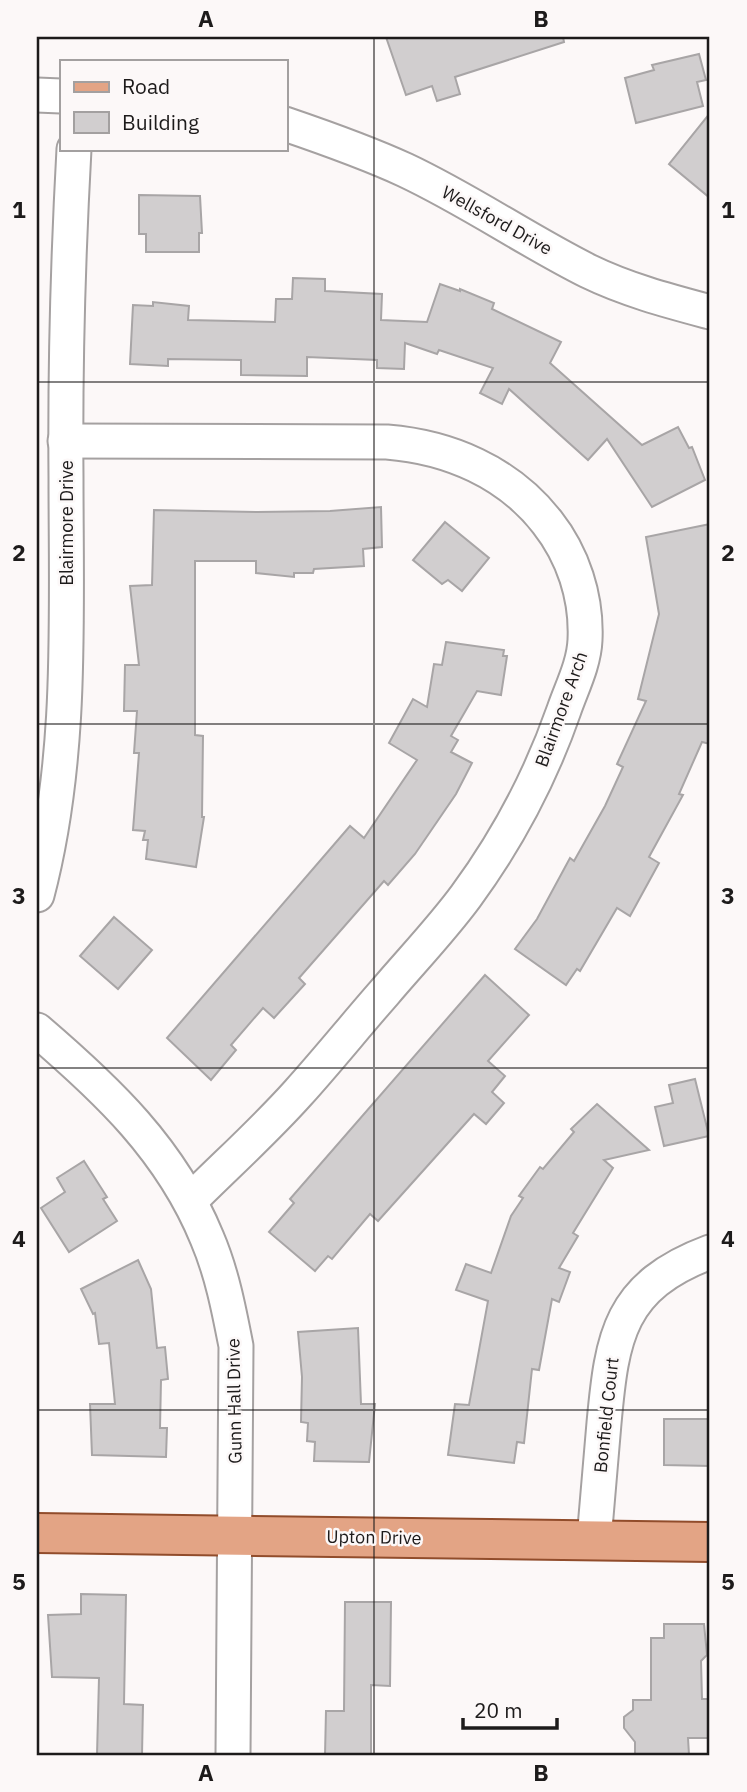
<svg xmlns="http://www.w3.org/2000/svg" width="747" height="1792" font-family="'IBM Plex Sans',sans-serif">
<style>
.building{fill:#d1cecf;stroke:#a8a5a6;stroke-width:2}
.lines{fill:none;stroke-linecap:round;stroke-linejoin:round}
.minor-casing{stroke:#a5a1a1;stroke-width:37}
.major-casing{stroke:#914c2b;stroke-width:42}
.minor{stroke:#fff;stroke-width:33}
.major{stroke:#e3a485;stroke-width:38}
.grid{fill:none;stroke:#1d1b1b;stroke-width:2;stroke-opacity:0.55}
.labels{text-anchor:middle;dominant-baseline:central;stroke-width:5;stroke-linejoin:round;paint-order:stroke}
.street-label{font-size:18px;fill:#1d1b1b;stroke:#fcf8f8}
.neatline{fill:none;stroke:#1d1b1b;stroke-width:2.5}
.grid-label{font-size:23px;text-anchor:middle;font-weight:bold;fill:#1d1b1b}
</style>
<rect width="100%" height="100%" fill="#fcf8f8"/>
<!-- building -->
<g class="building">
<polygon points="386,37 563,37 564,42 455,77 460,94 437,101 432,86 406,95"/>
<polygon points="699,54 706,80 697,82 703,106 636,123 625,78 654,70 652,65"/>
<polygon points="710,113 710,198 669,164"/>
<polygon points="139,195 200,196 202,233 199,233 199,252 146,252 146,234 139,234"/>
<polygon points="293,278 325,279 325,291 382,294 381,320 427,322 440,284 460,291 460,289 494,303 492,309 561,342 550,363 642,445 678,427 689,448 692,447 705,480 652,507 607,439 588,460 509,389 502,404 480,393 493,368 439,350 437,354 405,343 404,369 377,368 377,360 307,357 307,376 241,375 241,360 168,359 168,366 130,364 133,305 153,306 153,302 189,306 188,320 275,322 276,299 292,299"/>
<polygon points="381,507 382,547 363,549 364,566 314,569 313,573 294,573 294,577 256,573 256,561 195,561 195,735 203,736 202,817 204,817 196,867 146,859 148,840 143,840 145,831 133,830 139,753 134,753 137,711 124,711 125,665 139,665 130,586 152,585 154,510 257,512 330,511"/>
<polygon points="445,522 489,558 462,591 448,580 442,584 413,560"/>
<polygon points="710,524 710,744 702,742 679,794 683,795 649,857 659,863 630,916 617,908 580,971 577,969 566,985 515,949 537,919 570,858 574,861 605,806 623,767 617,764 646,701 638,699 659,614 646,537"/>
<polygon points="446,642 504,650 503,656 507,656 501,695 477,691 451,736 458,740 451,752 472,763 456,794 415,854 388,885 384,881 299,978 305,984 274,1018 263,1008 231,1045 236,1050 211,1080 167,1038 350,826 364,838 417,760 389,743 413,699 427,707 434,664 442,665"/>
<polygon points="114,917 152,950 118,989 80,956"/>
<polygon points="485,975 529,1015 488,1061 505,1076 492,1092 504,1103 486,1124 474,1114 378,1221 370,1214 332,1259 328,1256 315,1271 269,1232 294,1203 290,1199"/>
<polygon points="695,1079 709,1136 664,1146 655,1107 673,1103 669,1085"/>
<polygon points="597,1104 649,1150 604,1160 613,1168 573,1233 578,1236 559,1268 570,1272 559,1302 552,1299 539,1370 532,1369 524,1443 517,1442 514,1463 448,1455 455,1404 469,1405 488,1301 456,1290 466,1264 491,1273 511,1216 523,1198 519,1196 540,1167 543,1169 574,1132 571,1129"/>
<polygon points="84,1161 107,1197 103,1199 117,1221 69,1252 41,1208 65,1192 57,1178"/>
<polygon points="138,1260 151,1289 157,1348 165,1347 168,1379 161,1380 160,1428 167,1428 166,1457 92,1455 90,1404 115,1404 109,1343 99,1344 95,1313 93,1314 81,1289"/>
<polygon points="358,1328 361,1404 375,1404 369,1462 314,1461 315,1442 307,1441 308,1423 301,1422 302,1377 298,1332"/>
<polygon points="664,1419 710,1419 710,1466 664,1465"/>
<polygon points="81,1594 126,1595 124,1704 143,1705 142,1755 97,1755 99,1678 52,1677 48,1615 81,1614"/>
<polygon points="345,1602 391,1602 390,1686 371,1685 371,1755 325,1755 326,1711 344,1711"/>
<polygon points="664,1624 704,1624 707,1655 701,1661 702,1699 710,1699 710,1738 688,1738 689,1755 635,1755 635,1742 624,1728 624,1717 633,1710 633,1700 651,1700 651,1638 664,1638"/>
</g>
<g class="lines">
<defs>
<g id="minor">
<polyline points="37,95 61,96"/>
<path d="M285 124C326 138 366 152 405 170 469 200 526 240 588 271 627 290 669 301 710 312"/>
<path d="M65 441 387 442C449 447 508 472 547 522 573 555 587 597 585 640 584 664 572 687 564 710 541 776 507 840 466 896 441 930 411 961 384 993 355 1026 327 1061 298 1093 264 1131 226 1165 190 1201"/>
<path d="M37 895C73 759 66 616 66 478 65 368 68 258 74 149"/>
<path d="M37 1030C107 1090 171 1150 207 1238 222 1273 229 1310 236 1346L233 1755"/>
<path d="M594 1540C597 1501 601 1462 604 1423 612 1336 619 1286 710 1252"/>
</g>
<polyline id="major" points="37,1533 710,1542"/>
</defs>
<!-- minor casing -->
<use href="#minor" class="minor-casing"/>
<!-- major casing -->
<use href="#major" class="major-casing"/>
<!-- minor -->
<use href="#minor" class="minor"/>
<!-- major -->
<use href="#major" class="major"/>
</g>
<!-- grid -->
<path class="grid" d="M374 37V1755M37 382H710M37 724H710M37 1068H710M37 1410H710"/>
<g class="labels">
<!-- street labels -->
<g class="street-label">
<text transform="translate(497 220) rotate(29)">Wellsford Drive</text>
<text transform="translate(66 523) rotate(-90)">Blairmore Drive</text>
<text transform="translate(561 709) rotate(-70)">Blairmore Arch</text>
<text transform="translate(234 1401) rotate(-91)">Gunn Hall Drive</text>
<text transform="translate(606 1415) rotate(-84)">Bonfield Court</text>
<text transform="translate(374 1537) rotate(1)">Upton Drive</text>
</g>
</g>
<!-- border -->
<rect width="747" height="1792" fill="none" stroke="#fcf8f8" stroke-width="77"/>
<!-- legend -->
<rect x="60" y="60" width="228" height="91" fill="#fcf8f8" stroke="#a3a0a0" stroke-width="2"/>
<rect x="74" y="82" width="35" height="10" fill="#e3a485" stroke="#a3a0a0" stroke-width="2"/>
<text x="122" y="94" font-size="21" fill="#1d1b1b">Road</text>
<rect x="74" y="112" width="35" height="21" fill="#d1cecf" stroke="#a3a0a0" stroke-width="2"/>
<text x="122" y="130" font-size="21" fill="#1d1b1b">Building</text>
<!-- scale -->
<path d="M463 1718v10h94v-10" fill="none" stroke="#1d1b1b" stroke-width="3.5"/>
<text x="474" y="1718" font-size="21" fill="#1d1b1b" stroke="#fcf8f8" stroke-width="5" paint-order="stroke">20 m</text>
<rect x="38" y="38" width="670" height="1716" class="neatline"/>
<g class="grid-label">
<text x="206" y="27">A</text>
<text x="541" y="27">B</text>
<text x="19" y="218">1</text>
<text x="728" y="218">1</text>
<text x="19" y="561">2</text>
<text x="728" y="561">2</text>
<text x="19" y="904">3</text>
<text x="728" y="904">3</text>
<text x="19" y="1247">4</text>
<text x="728" y="1247">4</text>
<text x="19" y="1590">5</text>
<text x="728" y="1590">5</text>
<text x="206" y="1781">A</text>
<text x="541" y="1781">B</text>
</g>
</svg>
